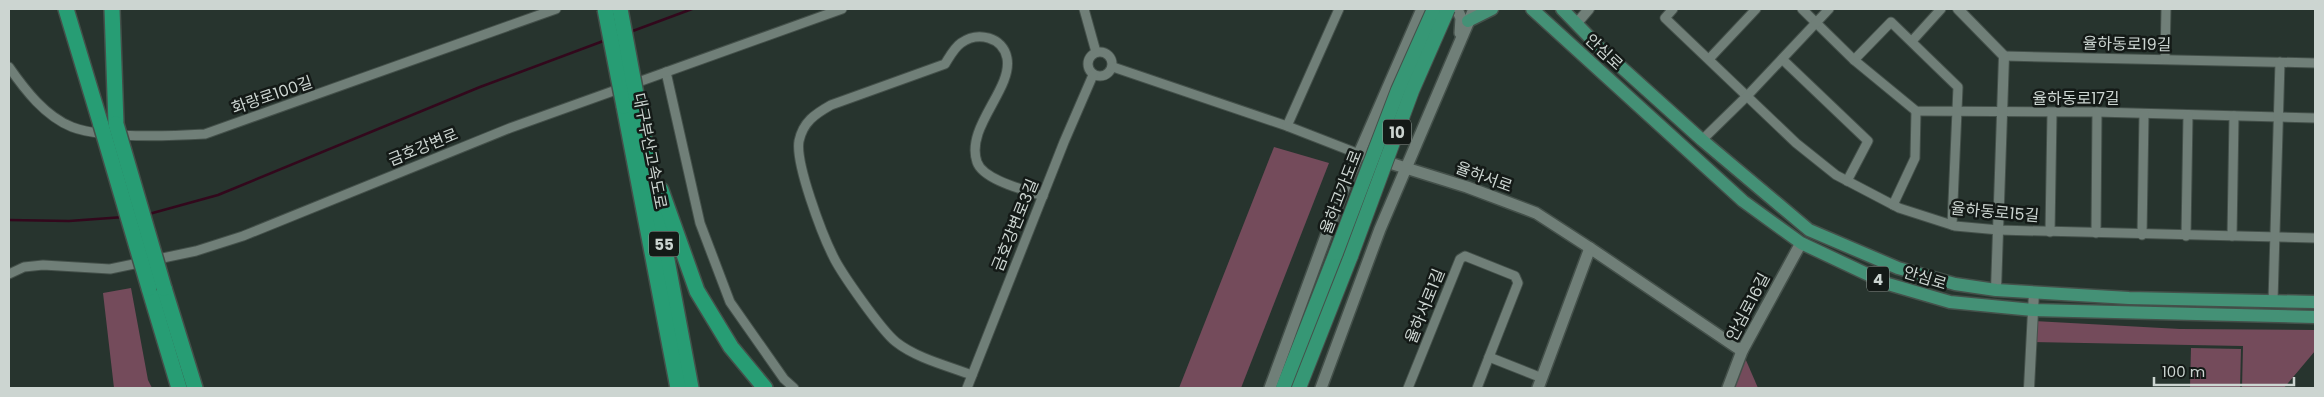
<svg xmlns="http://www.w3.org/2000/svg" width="2324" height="397" font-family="Poppins,'Noto Sans KR',sans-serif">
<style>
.green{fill:#744b5b}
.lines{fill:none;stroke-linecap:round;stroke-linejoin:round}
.stream{stroke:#32081c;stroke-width:2.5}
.minor-casing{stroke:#44504a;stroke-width:11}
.tertiary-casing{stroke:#44504a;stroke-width:12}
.secondary-casing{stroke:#44504a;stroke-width:14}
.primary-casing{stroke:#44504a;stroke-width:15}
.trunk-casing{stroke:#44504a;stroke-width:16}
.motorway-casing{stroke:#44504a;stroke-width:18}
.minor{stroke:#707f78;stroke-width:9}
.tertiary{stroke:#707f78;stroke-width:10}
.secondary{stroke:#707f78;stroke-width:11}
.primary{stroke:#449176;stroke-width:12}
.trunk{stroke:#369775;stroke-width:14}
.motorway{stroke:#279d74;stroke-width:15}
.trunk-bridge-casing{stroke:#44504a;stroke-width:16;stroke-linecap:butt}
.motorway-bridge-casing{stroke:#44504a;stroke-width:18;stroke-linecap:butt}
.trunk-bridge{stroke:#369775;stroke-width:14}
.motorway-bridge{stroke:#279d74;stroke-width:15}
.labels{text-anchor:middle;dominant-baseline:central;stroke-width:5;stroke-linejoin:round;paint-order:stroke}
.shield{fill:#141a17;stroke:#959d99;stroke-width:1}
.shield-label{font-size:15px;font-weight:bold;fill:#ccd5d1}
.street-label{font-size:16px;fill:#ccd5d1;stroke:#141a17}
</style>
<rect width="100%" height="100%" fill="#27342e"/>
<!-- green -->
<g class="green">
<polygon points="1274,147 1329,163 1241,388 1179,388"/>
<polygon points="131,288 148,380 152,388 114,388 103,293"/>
<polygon points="2034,321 2180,329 2315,330 2315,351 2284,388 2242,388 2243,346 2032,342"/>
<polygon points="2191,348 2241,349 2240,388 2190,388"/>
<polygon points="1742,351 1758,388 1728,388"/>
</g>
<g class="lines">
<!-- stream -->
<g class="stream">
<polyline points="630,32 692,9"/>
<polyline points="149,214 218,195 480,87 606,40"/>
<polyline points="9,220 69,221 124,217"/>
</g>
<defs>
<g id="minor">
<polyline points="1084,9 1096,52"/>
<polyline points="1673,9 1665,18 1796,143 1836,175 1899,208 1955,226 1999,230 2315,238"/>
<polyline points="1802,9 1854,60 1916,111 2097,112 2315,118"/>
<polyline points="1912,41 1941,9"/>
<circle cx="1100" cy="64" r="12"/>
<polyline points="2004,56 2315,63"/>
<polyline points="1709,59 1756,9"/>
<polyline points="1782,59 1868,141 1847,181"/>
<polyline points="2165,59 2166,9"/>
<polyline points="1854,60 1891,22 1958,87 1952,225"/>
<path d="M9 67C25 90 45 116 72 127 103 139 171 136 205 134L556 9"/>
<polyline points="1113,67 1287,126 1359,154"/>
<polyline points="666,72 700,223 730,302 784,379 794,388"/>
<polyline points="1287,126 1339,9"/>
<polyline points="1702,140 1747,96 1829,9"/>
<polyline points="1893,205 1915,158 1916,111"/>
<polyline points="2050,232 2052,113"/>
<polyline points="2096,233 2097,112"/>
<polyline points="2142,235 2144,114"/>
<polyline points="2186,236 2188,115"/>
<polyline points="2232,236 2234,116"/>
<polyline points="9,274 24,267 43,265 110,269 196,251 243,236 510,128 842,9"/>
<polyline points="2273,301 2280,62"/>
<path d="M972 375C948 366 916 358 896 342 882 331 841 273 833 256 822 234 795 163 799 141 803 122 815 114 831 105L945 64C950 56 954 48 961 43 978 31 1003 37 1007 58 1013 89 965 127 977 162 983 180 1025 190 1043 196"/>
<polyline points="967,388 1064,142 1093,75"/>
<polyline points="1408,388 1460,259 1465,256 1515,276 1518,283 1489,357 1542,378"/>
<polyline points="1477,388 1489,357"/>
</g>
<g id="tertiary">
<polyline points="1958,9 2004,56 1996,290"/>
<polyline points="1577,23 1589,9"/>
<polyline points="2029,388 2034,292"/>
</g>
<g id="secondary">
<polyline points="1457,9 1461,18 1460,33"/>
<polyline points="1364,155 1467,187 1536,213 1590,248"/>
<polyline points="1270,388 1341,195 1422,9"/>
<polyline points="1321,388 1380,229 1474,9"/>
<polyline points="1538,388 1590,248 1742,351"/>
<polyline points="1728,388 1742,351 1801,243"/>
</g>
<g id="primary">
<polyline points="1532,9 1743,201 1801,243 1888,284 1950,302 2033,310 2315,317"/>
<polyline points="1562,9 1600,48 1702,140 1809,230 1898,268 1955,284 1996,290 2129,298 2315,302"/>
<polyline points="1468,21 1492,9"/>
</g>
<g id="trunk">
<polyline points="1283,388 1336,253"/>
<polyline points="1299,388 1351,256"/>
</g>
<g id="motorway">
<polyline points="66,9 101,125"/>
<polyline points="112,9 116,124"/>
<polyline points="637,100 691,388"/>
<polyline points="624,106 678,388"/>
<polyline points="661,190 697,291 731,347 765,388"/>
<polyline points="149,288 179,388"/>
<polyline points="164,288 195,388"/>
</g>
</defs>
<!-- minor casing -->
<use href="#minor" class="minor-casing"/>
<!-- tertiary casing -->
<use href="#tertiary" class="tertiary-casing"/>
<!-- secondary casing -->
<use href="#secondary" class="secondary-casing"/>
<!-- primary casing -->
<use href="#primary" class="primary-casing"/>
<!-- trunk casing -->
<use href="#trunk" class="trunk-casing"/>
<!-- motorway casing -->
<use href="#motorway" class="motorway-casing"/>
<!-- minor -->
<use href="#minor" class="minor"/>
<!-- tertiary -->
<use href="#tertiary" class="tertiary"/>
<!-- secondary -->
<use href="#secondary" class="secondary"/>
<!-- primary -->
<use href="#primary" class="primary"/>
<!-- trunk -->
<use href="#trunk" class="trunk"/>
<!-- motorway -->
<use href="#motorway" class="motorway"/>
<defs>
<g id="trunk-bridge">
<polyline points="1336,253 1398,90 1434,9"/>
<polyline points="1351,256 1412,91 1448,9"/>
</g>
<g id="motorway-bridge">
<polyline points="605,9 624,106"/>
<polyline points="620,9 637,100"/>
<polyline points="116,124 164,288"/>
<polyline points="101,125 149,288"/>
</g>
</defs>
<!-- trunk-bridge casing -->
<use href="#trunk-bridge" class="trunk-bridge-casing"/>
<!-- motorway-bridge casing -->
<use href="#motorway-bridge" class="motorway-bridge-casing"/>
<!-- trunk-bridge -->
<use href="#trunk-bridge" class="trunk-bridge"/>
<!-- motorway-bridge -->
<use href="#motorway-bridge" class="motorway-bridge"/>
</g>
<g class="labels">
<!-- shield labels -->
<g class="shield">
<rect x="1383" y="119.5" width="28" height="25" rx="4"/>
<rect x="649" y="231.5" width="30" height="25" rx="4"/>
<rect x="1867" y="266.5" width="22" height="25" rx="4"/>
</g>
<g class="shield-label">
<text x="1397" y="132">10</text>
<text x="664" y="244">55</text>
<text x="1878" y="279">4</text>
</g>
<!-- street labels -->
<g class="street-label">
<text transform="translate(2127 44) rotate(1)">율하동로19길</text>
<text transform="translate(1604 52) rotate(43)">안심로</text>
<text transform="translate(272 95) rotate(-19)">화랑로100길</text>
<text x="2076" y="98">율하동로17길</text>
<text transform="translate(423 147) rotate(-22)">금호강변로</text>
<text transform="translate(650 151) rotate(79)">대구부산고속도로</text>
<text transform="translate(1484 177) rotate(20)">율하서로</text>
<text transform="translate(1341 192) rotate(-69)">율하고가도로</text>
<text transform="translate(1995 212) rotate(5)">율하동로15길</text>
<text transform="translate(1015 225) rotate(-68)">금호강변로3길</text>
<text transform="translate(1925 278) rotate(17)">안심로</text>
<text transform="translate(1425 306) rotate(-68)">율하서로1길</text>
<text transform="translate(1748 307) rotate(-62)">안심로16길</text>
</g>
</g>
<!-- border -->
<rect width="2324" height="397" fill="none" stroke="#ccd5d1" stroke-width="20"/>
<!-- scale -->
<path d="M2154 377v8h140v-8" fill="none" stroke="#ccd5d1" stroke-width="2.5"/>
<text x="2162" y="377" font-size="15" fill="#ccd5d1" stroke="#141a17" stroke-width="4" paint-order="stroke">100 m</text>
</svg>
